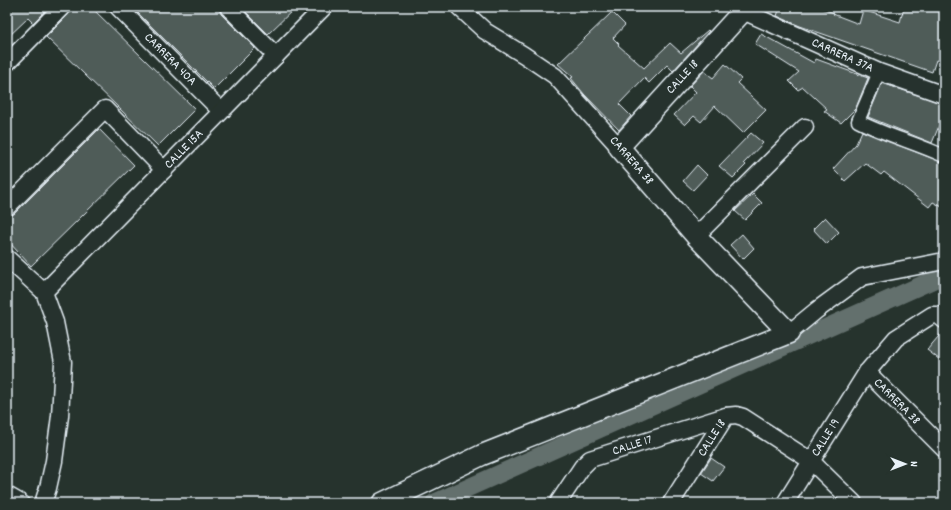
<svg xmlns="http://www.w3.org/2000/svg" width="951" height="510" font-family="Dekko,sans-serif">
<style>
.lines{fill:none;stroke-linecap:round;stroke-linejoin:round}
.canal{stroke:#636f6d;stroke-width:18}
.building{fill:#505c59;stroke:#e8f1f8}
.pedestrian-casing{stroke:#e8f1f8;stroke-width:15}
.minor-casing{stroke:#e8f1f8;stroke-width:19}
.tertiary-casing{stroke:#e8f1f8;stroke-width:23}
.pedestrian{stroke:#26332d;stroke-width:12}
.minor{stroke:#26332d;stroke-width:16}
.tertiary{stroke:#26332d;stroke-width:20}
.labels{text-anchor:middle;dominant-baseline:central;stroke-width:4;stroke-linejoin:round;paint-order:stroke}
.street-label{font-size:13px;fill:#e8f1f8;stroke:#26332d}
</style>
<rect width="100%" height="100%" fill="#26332d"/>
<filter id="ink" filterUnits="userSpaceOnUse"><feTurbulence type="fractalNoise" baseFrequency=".025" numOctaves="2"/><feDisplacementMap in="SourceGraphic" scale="8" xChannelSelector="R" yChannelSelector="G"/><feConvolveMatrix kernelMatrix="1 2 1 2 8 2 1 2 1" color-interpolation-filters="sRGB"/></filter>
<g filter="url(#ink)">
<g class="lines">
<!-- canal -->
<polyline class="canal" points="434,503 944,275"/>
</g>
<!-- building -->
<g class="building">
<polygon points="13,7 49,7 33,23 28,18 7,38 7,13"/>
<polygon points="71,7 91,7 195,109 158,146 46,37 69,14"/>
<polygon points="132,7 219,7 221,14 255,48 214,89"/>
<polygon points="241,7 296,7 268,34"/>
<polygon points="780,7 818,7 834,13 833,14 859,24 863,10 900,22 904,7 944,7 944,63 936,60 932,72 800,26 777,16"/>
<polygon points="612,12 625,25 613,38 619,44 618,45 644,68 670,43 681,53 708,30 709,31 673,71 667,65 649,83 644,78 619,104 631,116 619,130 584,94 571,78 573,77 558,64"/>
<polygon points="761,34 814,63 816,59 868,78 856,108 841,123 824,111 827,109 803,87 798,90 789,81 799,72 755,44"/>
<polygon points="725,64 741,79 737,83 766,110 743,133 715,106 701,122 694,116 685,125 674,115 696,92 690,86 704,71 713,78"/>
<polygon points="882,83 944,104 944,122 941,121 932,143 868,117"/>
<polygon points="99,129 134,165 31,266 7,240 7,217 14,214"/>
<polygon points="862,131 944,163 944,208 933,202 929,207 884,172 881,175 865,163 845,181 833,169 856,144"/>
<polygon points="751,133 763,143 744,163 746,165 733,178 719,166"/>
<polygon points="697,165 707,175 693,190 683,181"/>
<polygon points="753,194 762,203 745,220 735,211"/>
<polygon points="825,217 839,232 827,244 813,229"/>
<polygon points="742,234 754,248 743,259 730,245"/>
<polygon points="944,330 944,363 927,350"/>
<polygon points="711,458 724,467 713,481 701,473"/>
</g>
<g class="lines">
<defs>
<path id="pedestrian" d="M879 72 858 121C885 135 916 143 944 156"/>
<g id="minor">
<path id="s1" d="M118 7 221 111"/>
<polyline points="228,7 276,56"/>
<polyline points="459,7 485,31 524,55 555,76 619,147"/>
<path id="s2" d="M743 11 879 72 944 95"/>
<polyline points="7,63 62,7"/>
<polyline points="7,207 105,109 164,170"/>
<polyline points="696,236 805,127"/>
<polyline points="7,258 44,292 55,322 63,362 60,416 54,461 48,488 43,503"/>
<path id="s3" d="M44 292 324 7"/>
<polyline points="789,333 817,310 862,277 944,261"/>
<path id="s4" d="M867 372 944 449"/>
<polyline points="7,495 21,503"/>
<path id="s5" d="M558 503 582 467 590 459 726 416"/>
<path id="s6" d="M671 503 726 416 736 415 743 417 811 461 854 503"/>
<path id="s7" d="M785 503 867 372 896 338 932 315H938L944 320"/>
</g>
<g id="tertiary">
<path id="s8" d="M382 503 482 455 789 333 696 236 619 147 743 11 745 7"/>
</g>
</defs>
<!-- pedestrian casing -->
<use href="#pedestrian" class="pedestrian-casing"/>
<!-- minor casing -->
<use href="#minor" class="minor-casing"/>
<!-- tertiary casing -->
<use href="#tertiary" class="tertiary-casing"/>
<!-- pedestrian -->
<use href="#pedestrian" class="pedestrian"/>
<!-- minor -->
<use href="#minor" class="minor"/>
<!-- tertiary -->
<use href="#tertiary" class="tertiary"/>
</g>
</g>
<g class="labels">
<!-- street labels -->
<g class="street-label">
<text stroke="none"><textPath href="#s2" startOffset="109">CARRERA 37A</textPath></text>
<text stroke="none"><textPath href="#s1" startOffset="74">CARRERA 40A</textPath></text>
<text stroke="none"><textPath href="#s8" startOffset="788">CALLE 18</textPath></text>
<text stroke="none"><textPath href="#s3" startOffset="200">CALLE 15A</textPath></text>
<text transform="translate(631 161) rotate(49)">CARRERA 38</text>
<text stroke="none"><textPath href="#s4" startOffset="42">CARRERA 38</textPath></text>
<text stroke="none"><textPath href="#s7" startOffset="77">CALLE 19</textPath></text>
<text stroke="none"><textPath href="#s6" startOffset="77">CALLE 18</textPath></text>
<text stroke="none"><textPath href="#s5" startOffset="99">CALLE 17</textPath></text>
</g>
</g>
<!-- margin -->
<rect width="951" height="510" fill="none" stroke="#26332d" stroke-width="24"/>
<rect x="12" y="12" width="927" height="486" fill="none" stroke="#e8f1f8" stroke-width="1.5" filter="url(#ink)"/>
<!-- north arrow -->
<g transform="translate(905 464) rotate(90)" stroke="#26332d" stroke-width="3" paint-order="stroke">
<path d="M0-3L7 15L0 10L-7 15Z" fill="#e8f1f8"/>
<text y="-6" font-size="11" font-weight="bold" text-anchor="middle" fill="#e8f1f8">N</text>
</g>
</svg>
